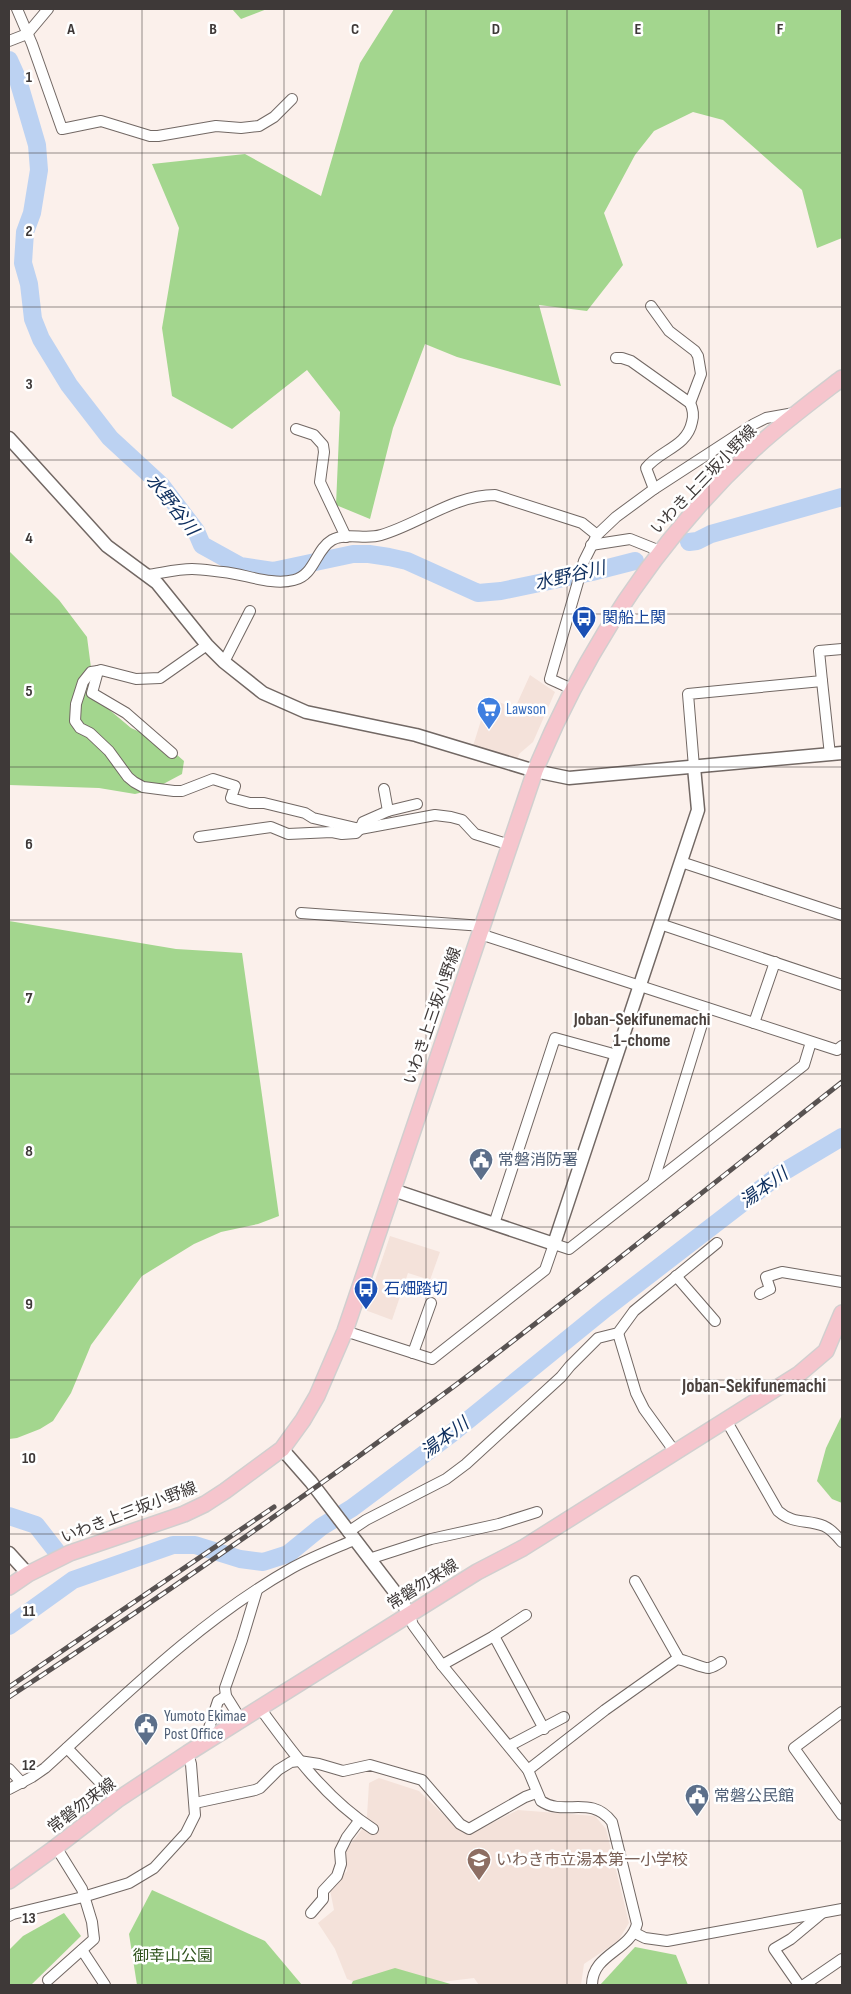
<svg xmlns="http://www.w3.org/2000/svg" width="851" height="1994" font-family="'Sofia Sans Condensed','Noto Sans JP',sans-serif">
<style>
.built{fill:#f4e2da}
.green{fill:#a3d68e}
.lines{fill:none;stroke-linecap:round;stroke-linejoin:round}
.river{stroke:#bcd2f2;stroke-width:18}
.minor-casing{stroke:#726864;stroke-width:12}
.tertiary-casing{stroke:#726864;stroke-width:15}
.primary-casing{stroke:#d1cfcf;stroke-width:18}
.minor{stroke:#fff;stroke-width:10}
.tertiary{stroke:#fff;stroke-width:12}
.primary{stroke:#f6c5cd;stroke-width:15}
.rail-casing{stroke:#585251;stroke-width:5}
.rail{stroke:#fff;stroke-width:3;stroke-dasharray:9;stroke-linecap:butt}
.grid{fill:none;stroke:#3e3938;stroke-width:1;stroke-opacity:0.55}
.labels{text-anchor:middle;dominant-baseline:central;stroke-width:5;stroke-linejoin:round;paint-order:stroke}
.street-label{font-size:16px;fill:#3e3938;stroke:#fff}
.transit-label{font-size:16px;fill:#164399;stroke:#fff;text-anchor:start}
.shop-label{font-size:16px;fill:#366cbe;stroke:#fff;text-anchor:start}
.service-label{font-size:16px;fill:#4e5e75;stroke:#fff;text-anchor:start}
.education-label{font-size:16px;fill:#785e54;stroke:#fff;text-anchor:start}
.park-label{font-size:16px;fill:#2f541d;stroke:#fff}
.water-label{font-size:18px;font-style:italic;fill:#0d2e5e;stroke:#fff}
.neighbourhood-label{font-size:18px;font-weight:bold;fill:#4b423e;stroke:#fff}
.quarter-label{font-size:19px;font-weight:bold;fill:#4b423e;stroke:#fff}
.grid-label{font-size:16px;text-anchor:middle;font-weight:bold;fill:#3e3938;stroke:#fff;stroke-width:5;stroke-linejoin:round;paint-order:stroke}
</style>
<rect width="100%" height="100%" fill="#fbf0eb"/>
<!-- built -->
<g class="built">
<polygon points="530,675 555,692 533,742 519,754 517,761 473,746 488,698 515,708"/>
<polygon points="390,1236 440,1252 430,1280 408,1273 392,1320 365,1310"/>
<polygon points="379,1778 419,1791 455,1826 470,1834 518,1810 595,1816 606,1829 629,1923 618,1941 584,1964 581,1985 479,1985 474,1978 417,1985 363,1985 347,1979 335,1949 318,1923 334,1910 330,1890 347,1871 346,1850 363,1828 367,1816 369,1783"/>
</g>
<!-- green -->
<g class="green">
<polygon points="232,9 267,9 241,19"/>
<polygon points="394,9 842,9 842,238 817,248 802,190 723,120 693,112 654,131 635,155 604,213 623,265 587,311 539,305 561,386 457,357 425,344 393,428 370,519 336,505 340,412 307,370 232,429 172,396 162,328 179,228 152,164 245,154 321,196 360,63"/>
<polygon points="9,551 59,600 87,637 93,683 106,707 131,728 162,742 184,761 182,774 152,790 135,794 99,788 9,785"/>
<polygon points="9,921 176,949 242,953 279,1216 258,1224 221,1232 194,1244 142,1276 91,1345 71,1393 53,1421 40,1429 17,1438 9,1439"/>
<polygon points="842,1415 842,1503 832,1499 817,1481 826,1448"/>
<polygon points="152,1890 265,1941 302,1985 137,1985 129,1934"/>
<polygon points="64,1913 81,1936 31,1985 9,1985 9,1950 23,1936"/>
<polygon points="635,1947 676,1955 688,1985 600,1985"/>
<polygon points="395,1968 454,1985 456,1985 351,1985 353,1981"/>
</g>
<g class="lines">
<!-- river -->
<g class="river">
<polyline points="9,60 18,80 37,145 39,170 32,213 25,232 23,263 29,284 33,319 41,339 69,385 110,438 161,485 196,531 202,545 240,566 273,571 353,554 369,554 389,557 407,561 478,593 501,591 592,572 635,561"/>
<polyline points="689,542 697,541 711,534 842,497"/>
<polyline points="9,1516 36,1525 57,1552"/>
<polyline points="9,1626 73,1580 173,1545 195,1545 240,1559 263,1562 288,1554 321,1527 352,1508 451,1434 606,1308 780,1174 842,1137"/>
</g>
<defs>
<g id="minor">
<polyline points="17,9 32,44 62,129 101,121 150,136 158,136 216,126 241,128 259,126 274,117 292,99"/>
<polyline points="9,41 27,34 48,9"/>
<polyline points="651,306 669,331 695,351 698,356 701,374 690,403"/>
<path d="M616 358H622L631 361 690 403C693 409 694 415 692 422 687 447 660 450 646 468L654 489"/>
<polyline points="296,429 314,435 323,445 324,452 320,482 346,537"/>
<polyline points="591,545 630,539 660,551"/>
<path d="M147 575C162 573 177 569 192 569 202 569 213 571 223 572 245 574 272 586 294 580 315 575 315 550 332 540 346 532 366 540 381 535 419 524 454 495 495 495L582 523 597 535"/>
<polyline points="224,662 250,611"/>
<polyline points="98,671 91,672 83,682 76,704 75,721 80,728 90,733 109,751 128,777 134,782 143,787 174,791 182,791 213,779 235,786 231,798 250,803 264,803 305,813 313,818 360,829 363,822 388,811 384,789"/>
<polyline points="822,681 830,755"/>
<polyline points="572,689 550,679 584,561 597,535 616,517 654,489 754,424 766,418 794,413"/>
<polyline points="172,753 126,713 92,693 98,671 101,670 136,679 160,678 207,645"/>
<polyline points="694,767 688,694 822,681 819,651 842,649"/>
<polyline points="388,811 417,804"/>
<polyline points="199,837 271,827 288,834 332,832 342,834 356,833 360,829 435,815 451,817 462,820 475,834 510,845"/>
<polyline points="681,862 842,915"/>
<polyline points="301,913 483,926"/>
<polyline points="660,924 842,985"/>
<polyline points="480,934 837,1050 842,1046"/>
<polyline points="754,1023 775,962"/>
<polyline points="653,1183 707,1008"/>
<polyline points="494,1224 555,1038 617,1055"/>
<polyline points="676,1276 715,1321"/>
<polyline points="760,1294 770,1289 766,1277 782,1272 842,1282"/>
<polyline points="345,1331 432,1359 545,1270 554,1244 569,1249 804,1065 811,1042"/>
<polyline points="618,1333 636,1393 644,1409 675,1452"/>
<polyline points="413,1353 431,1303"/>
<path d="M726 1420 778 1511C794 1525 807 1519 824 1526 831 1529 837 1536 842 1542"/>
<polyline points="348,1532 366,1520 446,1479 466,1464 561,1377 570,1366 598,1338 618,1333 634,1311 717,1243"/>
<polyline points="369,1559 431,1539 499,1524 537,1512"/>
<polyline points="635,1581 679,1659"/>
<path d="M409 1614 413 1625 442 1665 528 1770 541 1801C564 1817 591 1794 612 1822L637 1924C630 1951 592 1954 592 1985"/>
<polyline points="494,1636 544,1729"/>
<polyline points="442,1665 494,1636 526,1615"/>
<path d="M260 1708C292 1752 326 1799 373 1829"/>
<polyline points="842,1712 794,1748 842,1815"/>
<polyline points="241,1720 226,1696 225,1688 242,1640 257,1590"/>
<polyline points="213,1738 208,1731 218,1701 226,1696"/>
<polyline points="509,1746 564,1717"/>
<polyline points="67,1748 117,1800"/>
<polyline points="9,1769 22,1783"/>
<path d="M528 1770 605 1710 677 1659C686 1660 704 1669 709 1668 713 1667 718 1664 721 1662"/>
<path d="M9 1789 32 1777 45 1768C123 1697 200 1620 292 1568 312 1557 333 1549 354 1540"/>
<polyline points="195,1803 255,1790 260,1788 278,1770 291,1762 299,1761 319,1764 343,1771 370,1765 422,1780 460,1824 469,1829 525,1797 536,1793"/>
<polyline points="311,1913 323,1899 323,1891 337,1876 341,1864 340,1851 347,1837 359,1821"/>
<polyline points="9,1916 13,1914 83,1897 129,1883 154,1868 186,1833 195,1815 191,1764 188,1753"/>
<polyline points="635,1933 645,1938 667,1941 842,1909"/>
<polyline points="82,1950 105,1985"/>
<polyline points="48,1980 94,1939 92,1922 82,1889 56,1847"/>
<polyline points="799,1985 774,1949 791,1939 821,1914"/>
<polyline points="804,1985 842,1959"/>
</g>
<g id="tertiary">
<polyline points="9,438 107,546 157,583 207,645 224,662 263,693 306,712 416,735 535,771 569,778 842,753"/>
<polyline points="393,1190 554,1244 698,810 694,767"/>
<polyline points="282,1449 311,1482 401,1600 409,1614"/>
<polyline points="9,1553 28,1574"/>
</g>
<g id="primary">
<path d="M9 1587 28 1574 70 1553 184 1514 205 1504 225 1491 282 1449 303 1420 317 1396 345 1331 535 771C586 648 656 541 753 450 781 424 812 401 842 378"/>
<polyline points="9,1881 56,1847 117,1800 188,1753 477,1572 523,1548 799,1374 826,1351 842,1313"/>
</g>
</defs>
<!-- minor casing -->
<use href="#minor" class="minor-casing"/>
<!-- tertiary casing -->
<use href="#tertiary" class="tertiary-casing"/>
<!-- primary casing -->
<use href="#primary" class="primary-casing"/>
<!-- minor -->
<use href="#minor" class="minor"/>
<!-- tertiary -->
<use href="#tertiary" class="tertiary"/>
<!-- primary -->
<use href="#primary" class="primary"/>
<defs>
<g id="rail">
<polyline points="9,1687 274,1507"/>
<path d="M9 1697C161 1597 311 1493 457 1384 587 1285 714 1183 842 1082"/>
</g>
</defs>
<!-- rail casing -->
<use href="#rail" class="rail-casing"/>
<!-- rail -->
<use href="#rail" class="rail"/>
</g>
<!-- grid -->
<path class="grid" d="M142 9V1985M284 9V1985M426 9V1985M567 9V1985M709 9V1985M9 153H842M9 307H842M9 460H842M9 614H842M9 767H842M9 920H842M9 1074H842M9 1227H842M9 1380H842M9 1534H842M9 1687H842M9 1841H842"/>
<!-- icons -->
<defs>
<symbol id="bus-pin" viewBox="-11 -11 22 30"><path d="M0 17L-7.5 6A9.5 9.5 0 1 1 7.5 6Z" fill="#1a4fb4" stroke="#fff"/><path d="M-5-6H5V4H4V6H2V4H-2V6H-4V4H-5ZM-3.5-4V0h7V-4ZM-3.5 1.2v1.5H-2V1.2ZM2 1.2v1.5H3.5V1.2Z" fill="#fff"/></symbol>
<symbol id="supermarket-pin" viewBox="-11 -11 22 30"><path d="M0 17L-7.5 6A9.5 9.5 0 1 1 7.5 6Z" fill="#3f7fe0" stroke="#fff"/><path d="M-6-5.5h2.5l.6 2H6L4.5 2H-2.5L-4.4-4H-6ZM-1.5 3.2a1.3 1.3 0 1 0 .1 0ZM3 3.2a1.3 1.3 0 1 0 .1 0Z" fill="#fff"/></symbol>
<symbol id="civic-pin" viewBox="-11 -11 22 30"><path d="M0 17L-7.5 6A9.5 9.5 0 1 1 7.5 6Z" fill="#5c6f8a" stroke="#fff"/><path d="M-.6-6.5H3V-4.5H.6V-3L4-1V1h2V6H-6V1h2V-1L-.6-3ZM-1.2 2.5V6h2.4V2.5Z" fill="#fff"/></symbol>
<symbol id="school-pin" viewBox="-11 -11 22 30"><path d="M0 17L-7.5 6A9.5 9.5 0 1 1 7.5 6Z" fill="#8d6e63" stroke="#fff"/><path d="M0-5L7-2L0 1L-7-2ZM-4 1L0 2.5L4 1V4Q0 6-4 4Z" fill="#fff"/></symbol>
</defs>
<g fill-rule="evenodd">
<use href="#bus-pin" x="570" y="604" width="28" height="38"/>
<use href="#supermarket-pin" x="475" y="695" width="28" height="38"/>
<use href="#civic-pin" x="467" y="1146" width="28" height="38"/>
<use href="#bus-pin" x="352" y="1275" width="28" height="38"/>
<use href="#civic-pin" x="132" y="1711" width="28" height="38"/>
<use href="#civic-pin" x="683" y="1782" width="28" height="38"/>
<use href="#school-pin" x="465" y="1846" width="28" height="38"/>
</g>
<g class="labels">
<!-- street labels -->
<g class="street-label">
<text transform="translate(704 480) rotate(-46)">いわき上三坂小野線</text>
<text transform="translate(433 1016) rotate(-71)">いわき上三坂小野線</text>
<text transform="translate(129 1513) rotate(-21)">いわき上三坂小野線</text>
<text transform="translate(423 1585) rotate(-32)">常磐勿来線</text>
<text transform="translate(82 1806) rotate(-37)">常磐勿来線</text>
</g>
<!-- transit labels -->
<g class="transit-label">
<text x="602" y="618">関船上関</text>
<text x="384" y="1289">石畑踏切</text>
</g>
<!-- shop labels -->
<g class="shop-label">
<text x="506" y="709">Lawson</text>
</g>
<!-- service labels -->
<g class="service-label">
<text x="498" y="1160">常磐消防署</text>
<text x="164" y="1716">Yumoto Ekimae<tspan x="164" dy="18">Post Office</tspan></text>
<text x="714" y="1796">常磐公民館</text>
</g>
<!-- education labels -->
<g class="education-label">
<text x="496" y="1860">いわき市立湯本第一小学校</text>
</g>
<!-- park labels -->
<g class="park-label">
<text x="173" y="1956">御幸山公園</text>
</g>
<!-- water labels -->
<g class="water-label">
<text transform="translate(172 505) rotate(52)">水野谷川</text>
<text transform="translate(570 576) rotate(-13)">水野谷川</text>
<text transform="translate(764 1188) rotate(-36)">湯本川</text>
<text transform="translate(445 1438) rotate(-37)">湯本川</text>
</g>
<!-- neighbourhood labels -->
<g class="neighbourhood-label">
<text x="642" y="1019">Joban-Sekifunemachi<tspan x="642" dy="21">1-chome</tspan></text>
</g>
<!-- quarter labels -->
<g class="quarter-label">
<text x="754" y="1386">Joban-Sekifunemachi</text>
</g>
</g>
<g class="grid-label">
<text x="71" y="34">A</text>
<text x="213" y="34">B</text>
<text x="355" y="34">C</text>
<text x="496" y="34">D</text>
<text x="638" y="34">E</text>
<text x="780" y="34">F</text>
<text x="29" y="82">1</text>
<text x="29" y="236">2</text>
<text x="29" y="389">3</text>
<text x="29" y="543">4</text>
<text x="29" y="696">5</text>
<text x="29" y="849">6</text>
<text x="29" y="1003">7</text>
<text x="29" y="1156">8</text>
<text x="29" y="1309">9</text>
<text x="29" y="1463">10</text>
<text x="29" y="1616">11</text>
<text x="29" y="1770">12</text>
<text x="29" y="1923">13</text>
</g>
<!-- border -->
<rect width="851" height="1994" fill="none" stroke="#3e3938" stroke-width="20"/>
</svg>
